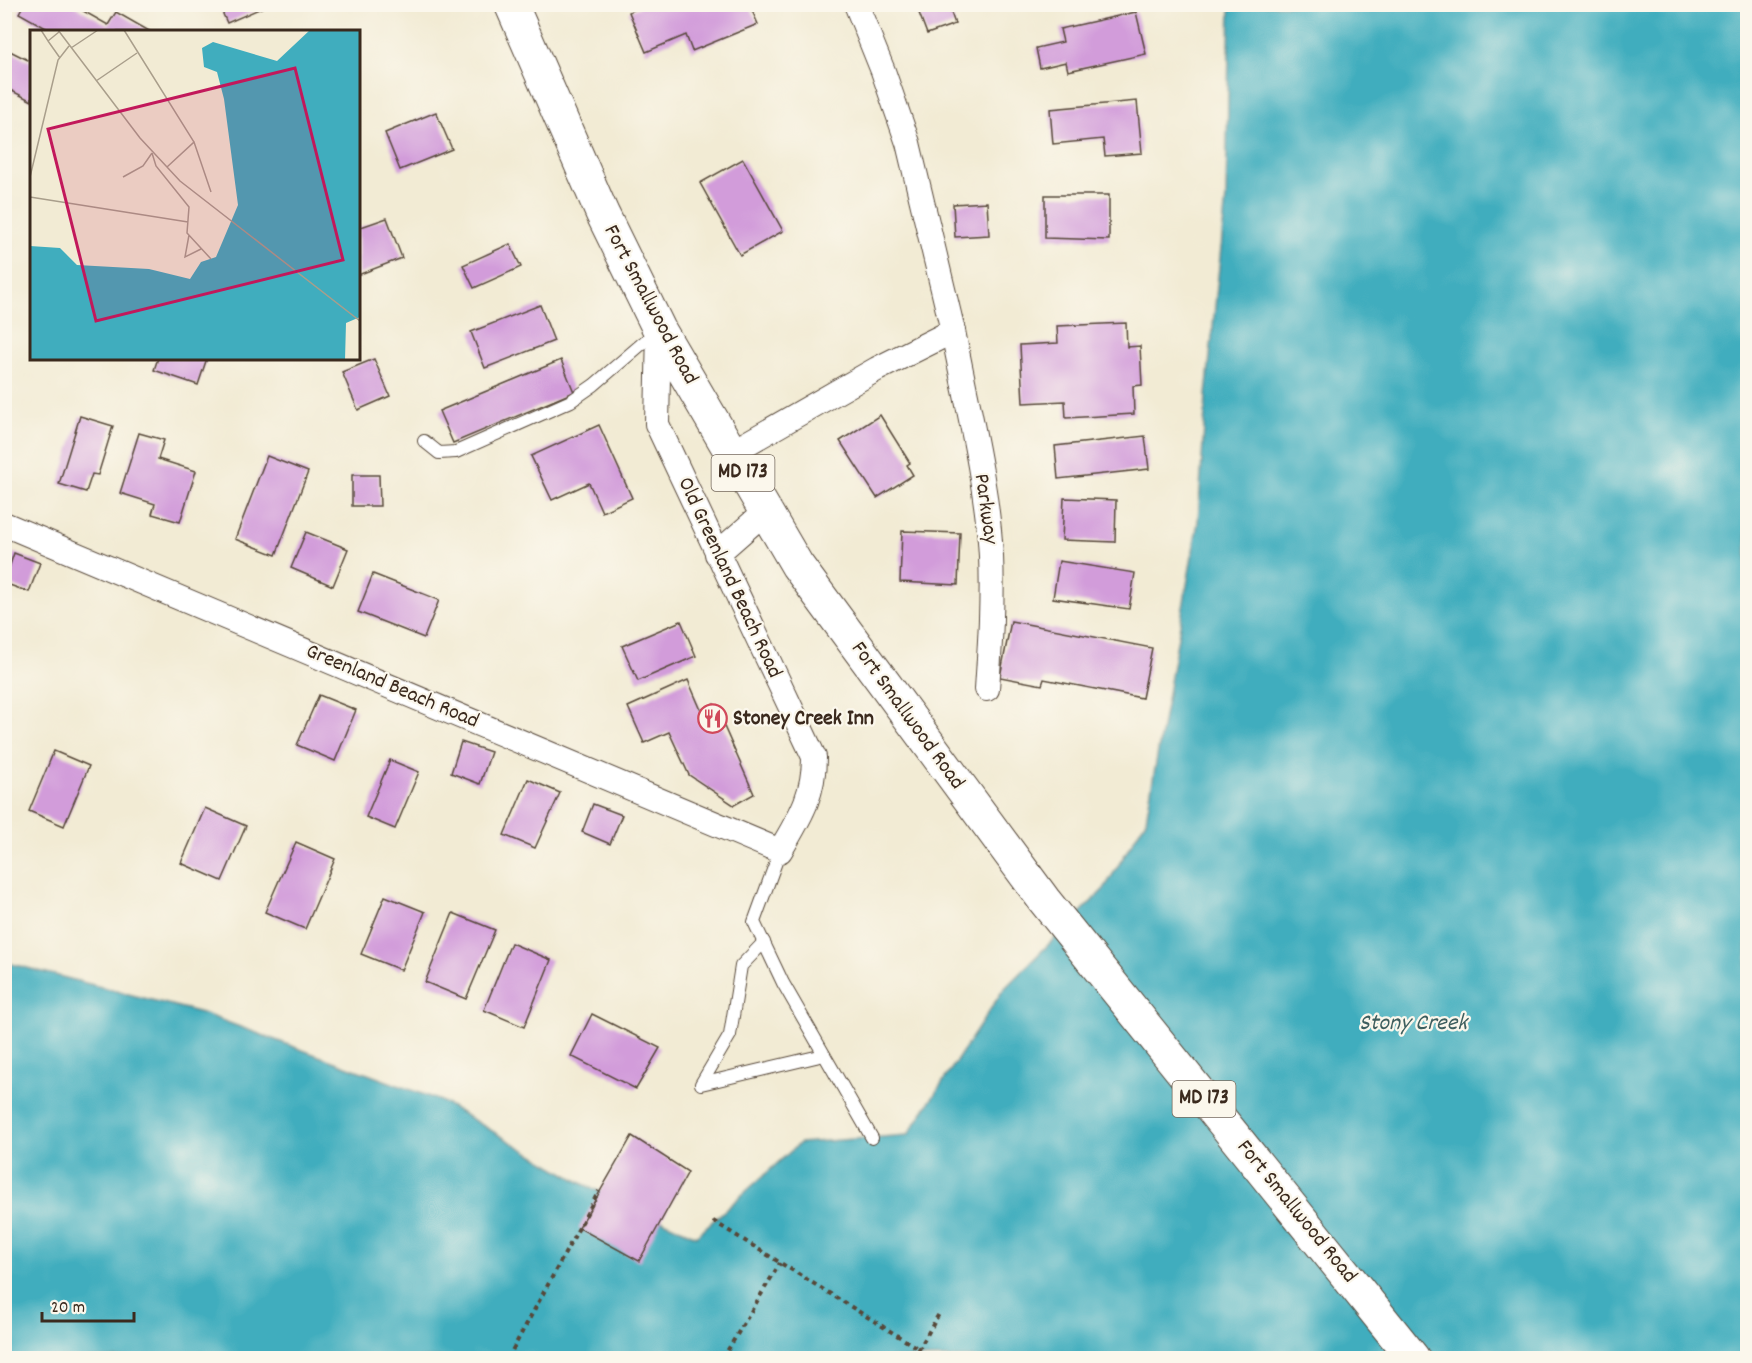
<svg xmlns="http://www.w3.org/2000/svg" width="1752" height="1363" font-family="Dekko,sans-serif">
<style>
.water{fill:#40adbe;stroke:#3e6c6e;stroke-width:1.5}
.building{fill:#d29cda}
.lines{fill:none;stroke-linecap:round;stroke-linejoin:round}
.service-casing{stroke:#564739;stroke-width:14}
.minor-casing{stroke:#564739;stroke-width:26}
.primary-casing{stroke:#564739;stroke-width:35}
.path{stroke:#564739;stroke-width:4;stroke-dasharray:4.5 4.5;stroke-linecap:butt}
.service{stroke:#fff;stroke-width:12}
.minor{stroke:#fff;stroke-width:24}
.primary{stroke:#fff;stroke-width:33}
.labels{text-anchor:middle;dominant-baseline:central;stroke-width:4.5;stroke-linejoin:round;paint-order:stroke}
.shield{fill:#fbf7ec;stroke:#75685c;stroke-width:1.5}
.shield-label{font-size:21px;font-weight:bold;fill:#3b2a1e}
.street-label{font-size:22px;fill:#3b2a1e;stroke:#fbf7ec}
.poi-label{font-size:22px;font-weight:bold;fill:#3b2a1e;stroke:#fbf7ec;text-anchor:start}
.water-label{font-size:24px;font-style:italic;fill:#3d5e5e;stroke:#fbf7ec}
.inset-road{fill:none;stroke:#a99e8b;stroke-width:1.5}
.view{fill:#c2185b;fill-opacity:0.15;stroke:#c2185b;stroke-width:3}
.inset-edge{fill:none;stroke:#3b2a1e;stroke-width:3}
</style>
<rect width="100%" height="100%" fill="#fbf7ec"/>
<filter id="ink" filterUnits="userSpaceOnUse"><feTurbulence type="fractalNoise" baseFrequency=".0167" numOctaves="2"/><feDisplacementMap in="SourceGraphic" scale="12" xChannelSelector="R" yChannelSelector="G"/><feConvolveMatrix kernelMatrix="1 2 1 2 8 2 1 2 1" color-interpolation-filters="sRGB"/></filter>
<filter id="wash" filterUnits="userSpaceOnUse"><feTurbulence type="fractalNoise" baseFrequency=".008" numOctaves="4" result="noise"/><feDisplacementMap in="SourceGraphic" scale="24" xChannelSelector="R" yChannelSelector="G"/><feGaussianBlur stdDeviation="1.35" result="paint"/><feColorMatrix in="noise" values="0 0 0 0 0 0 0 0 0 0 0 0 0 0 0 0 0 1.4 0 .05"/><feComposite in="paint" operator="in"/></filter>
<g filter="url(#wash)">
<rect width="100%" height="100%" fill="#f2ebd4"/>
<!-- water -->
<polygon class="water" points="1230,5 1747,5 1747,1358 5,1358 4,962 202,1013 441,1101 583,1184 696,1236 800,1143 908,1135 1003,990 1104,889 1146,820 1198,522 1206,396 1226,198"/>
<g id="blocks">
<!-- building -->
<g class="building">
<polygon points="24,4 71,4 108,25 116,12 151,32 53,32 19,13"/>
<polygon points="645,4 749,4 758,24 692,51 686,35 646,52 629,12"/>
<polygon points="943,4 948,4 955,24 927,34 919,13"/>
<polygon points="219,5 268,5 227,23"/>
<polygon points="1136,12 1146,54 1068,71 1066,62 1040,68 1036,48 1063,42 1060,29"/>
<polygon points="4,48 32,62 32,101 4,87"/>
<polygon points="1137,101 1142,153 1105,156 1103,139 1053,144 1050,109"/>
<polygon points="436,112 452,149 400,170 385,133"/>
<polygon points="743,159 783,231 740,255 700,183"/>
<polygon points="1045,195 1109,195 1109,240 1045,238"/>
<polygon points="987,202 989,235 955,237 953,204"/>
<polygon points="387,218 402,258 358,275 358,228"/>
<polygon points="510,244 521,267 474,288 463,265"/>
<polygon points="540,305 554,341 485,368 471,332"/>
<polygon points="1126,323 1127,347 1140,346 1142,385 1133,386 1134,414 1066,418 1065,401 1023,403 1020,345 1058,343 1057,326"/>
<polygon points="158,358 207,358 198,385 154,370"/>
<polygon points="374,359 390,396 358,410 342,372"/>
<polygon points="561,360 574,392 453,443 439,411"/>
<polygon points="880,415 910,463 907,465 913,475 877,498 840,441"/>
<polygon points="80,416 113,426 98,475 92,474 86,492 59,484"/>
<polygon points="599,425 632,498 602,512 589,483 552,500 531,456"/>
<polygon points="139,433 164,440 158,459 196,471 180,522 152,514 155,504 120,493"/>
<polygon points="1145,436 1149,469 1058,479 1055,446"/>
<polygon points="267,456 308,472 276,555 235,539"/>
<polygon points="352,475 379,475 380,506 352,506"/>
<polygon points="1064,498 1116,500 1115,542 1062,540"/>
<polygon points="902,531 960,533 958,585 900,582"/>
<polygon points="306,532 348,549 333,586 291,568"/>
<polygon points="14,553 40,563 29,592 4,583"/>
<polygon points="1059,561 1135,573 1129,609 1053,598"/>
<polygon points="373,574 439,600 424,638 358,612"/>
<polygon points="681,621 696,656 638,681 622,646"/>
<polygon points="1011,621 1152,648 1142,698 1044,679 1042,685 1000,677"/>
<polygon points="688,680 701,710 714,704 754,794 734,805 689,775 669,732 644,743 628,707"/>
<polygon points="319,695 356,710 335,761 297,745"/>
<polygon points="461,742 491,752 480,784 451,773"/>
<polygon points="54,751 89,766 64,826 29,811"/>
<polygon points="390,760 419,772 395,829 366,817"/>
<polygon points="528,779 560,793 535,848 504,835"/>
<polygon points="593,804 622,815 610,844 582,832"/>
<polygon points="205,808 246,826 222,881 181,863"/>
<polygon points="296,842 335,859 305,929 265,912"/>
<polygon points="385,896 425,912 401,970 361,954"/>
<polygon points="453,913 495,930 466,999 425,982"/>
<polygon points="511,943 551,960 524,1027 484,1010"/>
<polygon points="592,1014 660,1048 636,1089 571,1056"/>
<polygon points="632,1136 688,1172 639,1261 579,1228"/>
</g>
</g>
</g>
<g filter="url(#ink)">
<use href="#blocks" fill-opacity="0" stroke="#564739" stroke-width="1.5"/>
<g class="lines">
<defs>
<g id="service">
<polyline points="424,441 439,453 456,452 571,401 594,385 658,330"/>
<polyline points="780,851 754,922 783,983 872,1138"/>
<polyline points="764,942 741,966 730,1035 701,1084 824,1055"/>
</g>
<g id="minor">
<path d="M953 331C967 405 987 481 991 556 993 600 990 645 987 689"/>
<polyline points="732,452 877,369 953,331 908,143 883,71 856,4"/>
<path d="M4 524 780 851C799 818 814 797 814 757L657 424 659 329"/>
<polyline points="717,554 766,511"/>
</g>
<polyline id="primary" points="511,4 602,213 659,329 797,565 1044,900 1413,1358"/>
</defs>
<!-- service casing -->
<use href="#service" class="service-casing"/>
<!-- minor casing -->
<use href="#minor" class="minor-casing"/>
<!-- primary casing -->
<use href="#primary" class="primary-casing"/>
<!-- path -->
<g class="path">
<polyline points="713,1221 919,1349"/>
<polyline points="508,1358 599,1191"/>
<polyline points="723,1358 780,1263"/>
<polyline points="914,1358 940,1312"/>
</g>
<!-- service -->
<use href="#service" class="service"/>
<!-- minor -->
<use href="#minor" class="minor"/>
<!-- primary -->
<use href="#primary" class="primary"/>
</g>
</g>
<!-- icons -->
<defs>
<symbol id="restaurant-ring" viewBox="-11 -11 22 22"><circle r="9.5" fill="#fbf7ec" stroke="#d1495b" stroke-width="1.5"/><path d="M-5-6h1v4h1v-4h1v4h1v-4h1v5L-1.5 .5V6h-2V.5L-5-1ZM5-6V6H3V1.5H1.5Q1.5-4 5-6Z" fill="#d1495b"/></symbol>
</defs>
<g fill-rule="evenodd">
<use href="#restaurant-ring" x="696" y="702" width="33" height="33"/>
</g>
<g class="labels">
<!-- shield labels -->
<g class="shield">
<rect x="711.5" y="455" width="63" height="36" rx="4.5"/>
<rect x="1172.5" y="1081" width="63" height="36" rx="4.5"/>
</g>
<g class="shield-label">
<text x="743" y="473">MD 173</text>
<text x="1204" y="1099">MD 173</text>
</g>
<!-- street labels -->
<g class="street-label">
<text transform="translate(650 305) rotate(62)">Fort Smallwood Road</text>
<text transform="translate(985 509) rotate(82)">Parkway</text>
<text transform="translate(729 578) rotate(65)">Old Greenland Beach Road</text>
<text transform="translate(392 687) rotate(23)">Greenland Beach Road</text>
<text transform="translate(907 716) rotate(54)">Fort Smallwood Road</text>
<text transform="translate(1296 1212) rotate(51)">Fort Smallwood Road</text>
</g>
<!-- poi labels -->
<g class="poi-label">
<text x="733" y="719">Stoney Creek Inn</text>
</g>
<!-- water labels -->
<g class="water-label">
<text x="1413" y="1024">Stony Creek</text>
</g>
</g>
<!-- overview -->
<g transform="translate(30 30)">
<rect width="330" height="330" fill="#f2ebd4"/>
<path d="M280 0H330V287L316 293 315 330H0V216L30 218 47 235 119 239 160 249 171 232 186 227 208 175 194 69 187 42 174 37 172 18 183 12 247 31Z" fill="#40adbe"/>
<path class="inset-road" d="M11 0 18 11 29 2M28 0 110 108 150 151 330 291M94 0 164 112 137 137M18 11 30 28M41 18 68 0M66 51 107 23M164 112 181 162M122 123 126 136 159 177 157 203 181 229M0 147 28 30 39 16M93 147 113 136 122 123M0 167 158 192M159 205 155 227 171 219"/>
<path class="view" d="M265 38 313 230 66 291 18 99Z"/>
<rect width="330" height="330" class="inset-edge"/>
</g>
<!-- margin -->
<rect width="1752" height="1363" fill="none" stroke="#fbf7ec" stroke-width="24"/>
<!-- scale -->
<path d="M42 1312v9h92v-9" fill="none" stroke="#3b2a1e" stroke-width="3"/>
<text x="51" y="1312" font-size="18" fill="#3b2a1e" stroke="#fbf7ec" stroke-width="4.5" paint-order="stroke">20 m</text>
</svg>
